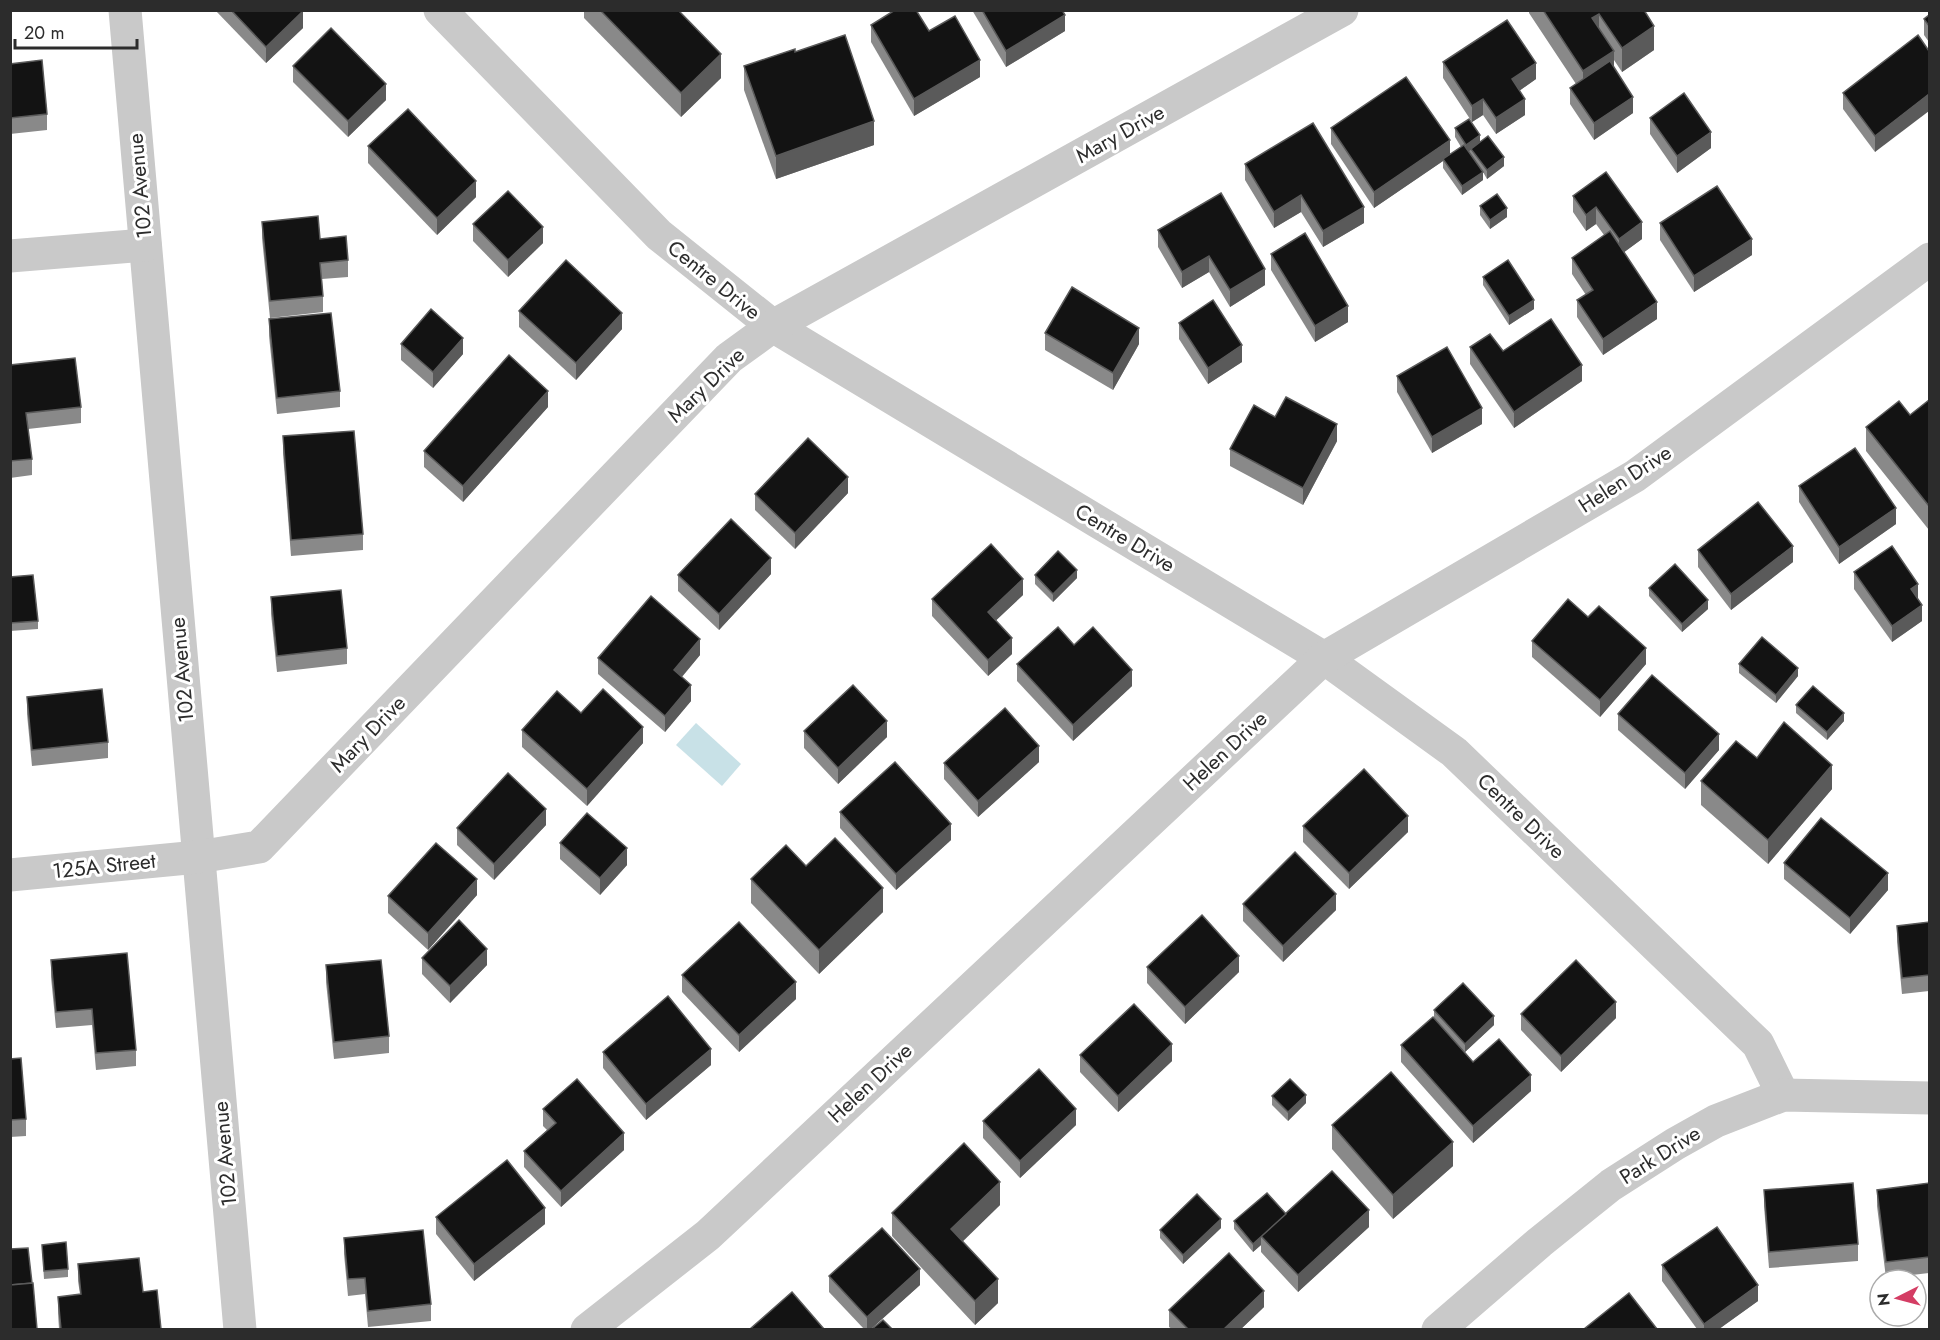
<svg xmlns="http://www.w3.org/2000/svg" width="1940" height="1340" font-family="Jost,sans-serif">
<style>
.water{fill:#c8e1e7}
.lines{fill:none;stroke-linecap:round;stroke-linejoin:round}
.street{stroke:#c9c9c9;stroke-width:33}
.wall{fill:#898989}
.shaded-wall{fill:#5a5a5a}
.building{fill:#131313;stroke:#5a5a5a;stroke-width:1.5}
.labels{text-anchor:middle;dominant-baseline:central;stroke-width:6;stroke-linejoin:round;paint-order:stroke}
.street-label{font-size:21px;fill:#2c2c2c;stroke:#fff}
</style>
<rect width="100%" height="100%" fill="#fff"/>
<!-- water -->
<polygon class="water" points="696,723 741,764 722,786 676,745"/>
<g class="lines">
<!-- street -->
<g class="street">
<polyline points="125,10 240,1330"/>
<polyline points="440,10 659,235 773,326 1324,658 1454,752 1758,1044 1783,1095"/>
<polyline points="10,256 145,245"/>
<polyline points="10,875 198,857 259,847 729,358 773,326 1342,10"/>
<polyline points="587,1330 708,1235 1324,658 1635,476 1930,259"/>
<polyline points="1438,1330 1540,1242 1611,1185 1675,1144 1716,1121 1783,1095 1930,1098"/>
</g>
</g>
<!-- wall -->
<g class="wall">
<polygon points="215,10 302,10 303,28 266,63"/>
<polygon points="584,10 678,10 721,78 681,117 584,18"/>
<polygon points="972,10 1062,10 1065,31 1006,67"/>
<polygon points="1529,10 1644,10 1654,50 1622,72 1614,60 1614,68 1633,113 1594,140 1570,104 1570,88 1576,84 1529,13"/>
<polygon points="1929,15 1929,42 1924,35 1924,19"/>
<polygon points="871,25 929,31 980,77 914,116 871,42"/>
<polygon points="1929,51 1875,152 1843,109 1843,93"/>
<polygon points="795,52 874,145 776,179 744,90 744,66"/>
<polygon points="1443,62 1536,79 1519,91 1525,115 1496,134 1483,115 1472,122 1443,78"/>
<polygon points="10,64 47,114 47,130 10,134"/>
<polygon points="293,66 386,100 348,137 293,82"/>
<polygon points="1650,118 1711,148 1677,173 1650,134"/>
<polygon points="1331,128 1450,155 1461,147 1455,137 1455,128 1480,142 1504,166 1487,179 1483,172 1483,180 1462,195 1443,168 1443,161 1374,208 1331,144"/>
<polygon points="368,146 476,197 437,235 368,163"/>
<polygon points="1245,164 1364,223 1323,247 1301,212 1274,228 1245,180"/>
<polygon points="1606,172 1642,239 1624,252 1657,319 1603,355 1577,317 1577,300 1586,295 1572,274 1572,258 1604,235 1596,224 1586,231 1573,212 1573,196"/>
<polygon points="1221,193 1265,285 1230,307 1209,272 1182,288 1158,247 1158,230"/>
<polygon points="1480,206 1507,217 1490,229 1480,215"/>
<polygon points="262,222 320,239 348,260 348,277 322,279 323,296 323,312 270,318 262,238"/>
<polygon points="1660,223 1752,255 1694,292 1660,240"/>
<polygon points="473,224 543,243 508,277 473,241"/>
<polygon points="1271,254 1348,322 1315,342 1271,270"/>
<polygon points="1483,277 1534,309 1509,325 1483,285"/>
<polygon points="519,311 622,329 576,380 519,327"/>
<polygon points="269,319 340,391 340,407 277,414 269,336"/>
<polygon points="1179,323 1242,362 1208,384 1179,339"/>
<polygon points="1045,333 1139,344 1113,390 1045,350"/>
<polygon points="401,344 463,354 433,388 401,360"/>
<polygon points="1470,347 1503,351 1582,381 1514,428 1470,364"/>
<polygon points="10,365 81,407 81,423 28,429 32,459 32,475 10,478"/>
<polygon points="1397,376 1482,424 1432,453 1397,392"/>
<polygon points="1929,400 1929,530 1866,451 1866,427 1910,415"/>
<polygon points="548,407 463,502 424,467 424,451"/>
<polygon points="1275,417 1337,441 1303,505 1230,466 1230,449"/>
<polygon points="283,436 363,534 363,550 291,556 283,453"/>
<polygon points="1799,486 1896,524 1839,564 1799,502"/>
<polygon points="848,493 795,549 755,510 755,494"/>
<polygon points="1698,550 1793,562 1731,610 1698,567"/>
<polygon points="1854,572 1918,599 1922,621 1892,642 1854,589"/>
<polygon points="771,574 719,630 678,591 678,575"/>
<polygon points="1035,575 1077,578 1053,602 1035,584"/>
<polygon points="10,577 38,621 38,629 10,631"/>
<polygon points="1649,588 1708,609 1682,632 1649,596"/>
<polygon points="1023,595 996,620 1012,654 988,676 932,616 932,599"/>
<polygon points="271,597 347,648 347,664 277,672 271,614"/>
<polygon points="1588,617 1646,664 1600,717 1532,657 1532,641"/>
<polygon points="1074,645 1132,686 1073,741 1017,681 1017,664"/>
<polygon points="700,655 682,677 691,701 665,732 598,674 598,658"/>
<polygon points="1739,664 1798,676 1776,703 1739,673"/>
<polygon points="27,697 108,742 108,758 32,766 27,714"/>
<polygon points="1796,705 1844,721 1827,740 1796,713"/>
<polygon points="581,713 643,743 587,806 522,747 522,730"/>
<polygon points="1618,714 1719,750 1685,789 1618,730"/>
<polygon points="804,731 887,737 838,784 804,748"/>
<polygon points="1757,758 1832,789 1768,864 1701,805 1701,781"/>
<polygon points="1039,762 978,817 944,779 944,763"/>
<polygon points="840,812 951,840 896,890 840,828"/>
<polygon points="546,825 494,880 457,845 457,828"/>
<polygon points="1303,826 1408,832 1349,889 1303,842"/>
<polygon points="560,843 627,865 600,895 560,859"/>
<polygon points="1784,863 1888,890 1850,934 1784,879"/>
<polygon points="806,866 883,912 819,974 751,903 751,879"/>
<polygon points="477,895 428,950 388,913 388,896"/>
<polygon points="1243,904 1336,910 1283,962 1243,921"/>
<polygon points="1929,922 1929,991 1902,994 1897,942 1897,926"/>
<polygon points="422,958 487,965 450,1003 422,974"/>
<polygon points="51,960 136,1050 136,1066 96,1070 92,1025 56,1028 51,977"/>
<polygon points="326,965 389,1036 389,1053 334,1059 326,982"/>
<polygon points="1147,967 1239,972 1185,1024 1147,983"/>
<polygon points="682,975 796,999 739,1052 682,992"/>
<polygon points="1434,1010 1494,1025 1465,1052 1473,1062 1531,1091 1473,1143 1401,1062 1401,1045 1434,1018"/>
<polygon points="1521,1014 1616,1018 1561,1072 1521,1030"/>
<polygon points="603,1052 711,1065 646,1120 603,1068"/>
<polygon points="1080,1055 1172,1061 1118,1112 1080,1072"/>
<polygon points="10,1059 26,1119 26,1136 10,1137"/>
<polygon points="1272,1096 1306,1103 1288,1121 1272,1105"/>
<polygon points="543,1109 624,1150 561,1207 524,1167 524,1151 547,1130 543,1126"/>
<polygon points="983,1121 1076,1125 1020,1178 983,1138"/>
<polygon points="1332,1125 1453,1166 1393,1219 1332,1149"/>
<polygon points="1929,1183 1929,1273 1886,1278 1877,1206 1877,1190"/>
<polygon points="1764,1190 1858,1244 1858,1261 1769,1268 1764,1206"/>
<polygon points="1000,1205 962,1241 998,1303 975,1325 892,1236 892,1213"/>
<polygon points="1286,1214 1369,1227 1298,1292 1261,1252 1261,1245 1253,1252 1234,1229 1234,1221"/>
<polygon points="436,1217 545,1224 474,1281 436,1234"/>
<polygon points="1221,1228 1183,1264 1160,1238 1160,1230"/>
<polygon points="344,1238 431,1304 431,1321 368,1327 365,1294 348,1296 344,1254"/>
<polygon points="42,1245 68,1269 68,1277 44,1279"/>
<polygon points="78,1264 143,1292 161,1329 59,1329 58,1313 58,1297 80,1294 78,1281"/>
<polygon points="1662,1265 1758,1301 1719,1329 1697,1329 1662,1281"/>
<polygon points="829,1276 920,1285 871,1329 864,1329 829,1292"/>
<polygon points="1264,1307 1241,1329 1172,1329 1169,1327 1169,1310"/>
</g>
<!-- shaded-wall -->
<g class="shaded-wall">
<polygon points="303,11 303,28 266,63 266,47"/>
<polygon points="1599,14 1599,37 1592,18"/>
<polygon points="1065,15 1065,31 1006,67 1006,51"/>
<polygon points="1654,26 1654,50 1622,72 1622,48"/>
<polygon points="1614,51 1614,75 1583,95 1583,71"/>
<polygon points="721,54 721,78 681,117 681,93"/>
<polygon points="980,60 980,77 914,116 914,99"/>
<polygon points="1536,63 1536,79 1512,96 1512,79"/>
<polygon points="386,84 386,100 348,137 348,121"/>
<polygon points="1929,94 1929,111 1875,152 1875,136"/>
<polygon points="1633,97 1633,113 1594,140 1594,123"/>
<polygon points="1483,99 1483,115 1472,122 1472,106"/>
<polygon points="1525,99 1525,115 1496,134 1496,118"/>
<polygon points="874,121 874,145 776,179 776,156"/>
<polygon points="1711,132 1711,148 1677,173 1677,156"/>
<polygon points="1480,135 1480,144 1466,153 1466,145"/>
<polygon points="1450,140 1450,157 1443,159 1443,161 1374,208 1374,192"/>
<polygon points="1504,157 1504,166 1487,179 1487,170"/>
<polygon points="1483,172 1483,180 1462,195 1462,186"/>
<polygon points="476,181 476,197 437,235 437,218"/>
<polygon points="1301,195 1301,212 1274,228 1274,212"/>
<polygon points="1364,207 1364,223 1323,247 1323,231"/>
<polygon points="1596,207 1596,224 1586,231 1586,215"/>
<polygon points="1507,208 1507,217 1490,229 1490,220"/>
<polygon points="1642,222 1642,239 1619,256 1619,239"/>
<polygon points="543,227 543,243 508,277 508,260"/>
<polygon points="1752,239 1752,255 1694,292 1694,276"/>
<polygon points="1209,256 1209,272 1182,288 1182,272"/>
<polygon points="1265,269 1265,285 1230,307 1230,290"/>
<polygon points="1534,300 1534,309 1509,325 1509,316"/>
<polygon points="1657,302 1657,319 1603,355 1603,339"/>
<polygon points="1348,306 1348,322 1315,342 1315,326"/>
<polygon points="622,313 622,329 576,380 576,363"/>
<polygon points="1139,328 1139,344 1113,390 1113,373"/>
<polygon points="463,338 463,354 433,388 433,372"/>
<polygon points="1242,345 1242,362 1208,384 1208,368"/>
<polygon points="1582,365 1582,381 1514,428 1514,412"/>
<polygon points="548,391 548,407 463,502 463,486"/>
<polygon points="1482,408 1482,424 1432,453 1432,437"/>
<polygon points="1337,424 1337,441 1303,505 1303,488"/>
<polygon points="848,477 848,493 795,549 795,533"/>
<polygon points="1896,508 1896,524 1839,564 1839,547"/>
<polygon points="1793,546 1793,562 1731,610 1731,594"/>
<polygon points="771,558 771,574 719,630 719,614"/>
<polygon points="1077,570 1077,578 1053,602 1053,594"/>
<polygon points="1023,579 1023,595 988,628 988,612"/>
<polygon points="1918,584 1918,600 1911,589"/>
<polygon points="1708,600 1708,609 1682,632 1682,624"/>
<polygon points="1922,605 1922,621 1892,642 1892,626"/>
<polygon points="1012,638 1012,654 988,676 988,660"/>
<polygon points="700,639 700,655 674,686 674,670"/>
<polygon points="1646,648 1646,664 1600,717 1600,700"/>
<polygon points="1798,668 1798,676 1776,703 1776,695"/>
<polygon points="1132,670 1132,686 1073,741 1073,725"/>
<polygon points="691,685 691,701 665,732 665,716"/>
<polygon points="1844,713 1844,721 1827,740 1827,732"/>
<polygon points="887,721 887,737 838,784 838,768"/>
<polygon points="643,727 643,743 587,806 587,789"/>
<polygon points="1719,734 1719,750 1685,789 1685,773"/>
<polygon points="1039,746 1039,762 978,817 978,801"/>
<polygon points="1832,765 1832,789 1768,864 1768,840"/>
<polygon points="546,809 546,825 494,880 494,864"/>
<polygon points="1408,816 1408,832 1349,889 1349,873"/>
<polygon points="951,824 951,840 896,890 896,874"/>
<polygon points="627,848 627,865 600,895 600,878"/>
<polygon points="1888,873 1888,890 1850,934 1850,918"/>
<polygon points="477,879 477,895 428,950 428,933"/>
<polygon points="883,888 883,912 819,974 819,950"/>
<polygon points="1336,894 1336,910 1283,962 1283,946"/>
<polygon points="487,949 487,965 450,1003 450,986"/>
<polygon points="1239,956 1239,972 1185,1024 1185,1007"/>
<polygon points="796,982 796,999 739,1052 739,1035"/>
<polygon points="1616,1002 1616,1018 1561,1072 1561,1056"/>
<polygon points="1494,1016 1494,1025 1465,1052 1465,1044"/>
<polygon points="1172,1044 1172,1061 1118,1112 1118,1096"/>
<polygon points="711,1049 711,1065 646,1120 646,1104"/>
<polygon points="1531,1075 1531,1091 1473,1143 1473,1126"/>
<polygon points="1306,1095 1306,1103 1288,1121 1288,1112"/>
<polygon points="1076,1109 1076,1125 1020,1178 1020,1161"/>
<polygon points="624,1133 624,1150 561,1207 561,1191"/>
<polygon points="1453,1142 1453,1166 1393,1219 1393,1195"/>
<polygon points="1000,1182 1000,1205 951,1253 951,1229"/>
<polygon points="545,1208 545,1224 474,1281 474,1264"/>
<polygon points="1369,1210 1369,1227 1298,1292 1298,1275"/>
<polygon points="1221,1219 1221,1228 1183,1264 1183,1255"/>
<polygon points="1261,1237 1261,1245 1253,1252 1253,1244"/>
<polygon points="920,1269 920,1285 871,1329 867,1329 867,1317"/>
<polygon points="998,1279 998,1303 975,1325 975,1301"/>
<polygon points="1758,1285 1758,1301 1719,1329 1704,1329 1704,1324"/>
<polygon points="1264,1291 1264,1307 1241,1329 1224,1329"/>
</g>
<!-- building -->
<g class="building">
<polygon points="231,10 302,10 303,11 266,47"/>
<polygon points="600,10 678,10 721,54 681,93"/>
<polygon points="895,10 916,10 929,31 955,16 980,60 914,99 871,25"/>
<polygon points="982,10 1062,10 1065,15 1006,51"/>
<polygon points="1543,10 1644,10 1654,26 1622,48 1599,14 1592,18 1614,51 1583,71"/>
<polygon points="1929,15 1929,26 1924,19"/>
<polygon points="1507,20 1536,63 1512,79 1525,99 1496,118 1483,99 1472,106 1443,62"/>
<polygon points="331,28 386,84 348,121 293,66"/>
<polygon points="845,35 874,121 776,156 744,66 795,49 795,52"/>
<polygon points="1918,35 1929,51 1929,94 1875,136 1843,93"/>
<polygon points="42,60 47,114 10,118 10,64"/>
<polygon points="1610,61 1633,97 1594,123 1570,88"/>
<polygon points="1406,77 1450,140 1374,192 1331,128"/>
<polygon points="1684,93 1711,132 1677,156 1650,118"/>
<polygon points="408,109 476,181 437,218 368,146"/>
<polygon points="1469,119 1480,135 1466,145 1455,128"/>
<polygon points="1313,123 1364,207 1323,231 1301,195 1274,212 1245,164"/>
<polygon points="1488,136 1504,157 1487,170 1471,149"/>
<polygon points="1464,145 1483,172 1462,186 1443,159"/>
<polygon points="1606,172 1642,222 1619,239 1596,207 1586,215 1573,196"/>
<polygon points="1717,186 1752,239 1694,276 1660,223"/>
<polygon points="508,191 543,227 508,260 473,224"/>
<polygon points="1221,193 1265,269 1230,290 1209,256 1182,272 1158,230"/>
<polygon points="1497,194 1507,208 1490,220 1480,206"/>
<polygon points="318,216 320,239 346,236 348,260 320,263 323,296 270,301 262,222"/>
<polygon points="1610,231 1657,302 1603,339 1577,300 1593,290 1572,258"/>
<polygon points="1305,233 1348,306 1315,326 1271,254"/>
<polygon points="566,260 622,313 576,363 519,311"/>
<polygon points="1508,260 1534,300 1509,316 1483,277"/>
<polygon points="1072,287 1139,328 1113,373 1045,333"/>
<polygon points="1213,300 1242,345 1208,368 1179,323"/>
<polygon points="431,309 463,338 433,372 401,344"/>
<polygon points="331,313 340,391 277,398 269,319"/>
<polygon points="1551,319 1582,365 1514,412 1470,347 1490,334 1503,351"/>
<polygon points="1447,347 1482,408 1432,437 1397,376"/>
<polygon points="509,355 548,391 463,486 424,451"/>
<polygon points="75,358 81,407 26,413 32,459 10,461 10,365"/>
<polygon points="1286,397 1337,424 1303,488 1230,449 1254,405 1275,417"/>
<polygon points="1929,400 1929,506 1866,427 1899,401 1910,415"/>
<polygon points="354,431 363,534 291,540 283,436"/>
<polygon points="808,438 848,477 795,533 755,494"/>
<polygon points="1855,448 1896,508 1839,547 1799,486"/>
<polygon points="1758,502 1793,546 1731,594 1698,550"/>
<polygon points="731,519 771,558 719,614 678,575"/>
<polygon points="991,544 1023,579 988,612 1012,638 988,660 932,599"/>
<polygon points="1892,546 1918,584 1911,589 1922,605 1892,626 1854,572"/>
<polygon points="1058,551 1077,570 1053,594 1035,575"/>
<polygon points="1675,564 1708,600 1682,624 1649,588"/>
<polygon points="33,575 38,621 10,623 10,577"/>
<polygon points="341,590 347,648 277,656 271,597"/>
<polygon points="651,596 700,639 674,670 691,685 665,716 598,658"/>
<polygon points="1568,599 1588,617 1599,606 1646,648 1600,700 1532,641"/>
<polygon points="1058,627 1074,645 1093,627 1132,670 1073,725 1017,664"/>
<polygon points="1762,637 1798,668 1776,695 1739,664"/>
<polygon points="1652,675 1719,734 1685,773 1618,714"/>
<polygon points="853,685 887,721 838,768 804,731"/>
<polygon points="1813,686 1844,713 1827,732 1796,705"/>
<polygon points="102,689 108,742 32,750 27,697"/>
<polygon points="603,689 643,727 587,789 522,730 557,691 581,713"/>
<polygon points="1005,708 1039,746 978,801 944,763"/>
<polygon points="1784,722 1832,765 1768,840 1701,781 1736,741 1757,758"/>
<polygon points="895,762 951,824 896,874 840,812"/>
<polygon points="1364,769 1408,816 1349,873 1303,826"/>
<polygon points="508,773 546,809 494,864 457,828"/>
<polygon points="587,813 627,848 600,878 560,843"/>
<polygon points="1821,818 1888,873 1850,918 1784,863"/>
<polygon points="835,838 883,888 819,950 751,879 786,845 806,866"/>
<polygon points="436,843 477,879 428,933 388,896"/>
<polygon points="1295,852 1336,894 1283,946 1243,904"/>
<polygon points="1202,915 1239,956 1185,1007 1147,967"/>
<polygon points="459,920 487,949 450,986 422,958"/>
<polygon points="739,922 796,982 739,1035 682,975"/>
<polygon points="1929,922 1929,975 1902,978 1897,926"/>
<polygon points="127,953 136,1050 96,1053 92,1009 56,1012 51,960"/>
<polygon points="381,960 389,1036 334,1042 326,965"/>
<polygon points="1576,960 1616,1002 1561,1056 1521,1014"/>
<polygon points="1463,983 1494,1016 1465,1044 1434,1010"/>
<polygon points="668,996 711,1049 646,1104 603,1052"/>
<polygon points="1134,1004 1172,1044 1118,1096 1080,1055"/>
<polygon points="1433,1017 1473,1062 1499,1039 1531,1075 1473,1126 1401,1045"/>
<polygon points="21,1058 26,1119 10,1120 10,1059"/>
<polygon points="1039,1069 1076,1109 1020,1161 983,1121"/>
<polygon points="1391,1072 1453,1142 1393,1195 1332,1125"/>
<polygon points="577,1079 624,1133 561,1191 524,1151 556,1123 543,1109"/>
<polygon points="1290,1079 1306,1095 1288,1112 1272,1096"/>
<polygon points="964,1143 1000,1182 951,1229 998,1279 975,1301 892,1213"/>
<polygon points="507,1160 545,1208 474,1264 436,1217"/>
<polygon points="1332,1171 1369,1210 1298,1275 1261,1236"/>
<polygon points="1853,1183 1858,1244 1769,1252 1764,1190"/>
<polygon points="1929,1183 1929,1257 1886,1262 1877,1190"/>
<polygon points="1267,1193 1286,1214 1253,1244 1234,1221"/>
<polygon points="1197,1194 1221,1219 1183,1255 1160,1230"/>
<polygon points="1717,1227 1758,1285 1704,1324 1662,1265"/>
<polygon points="882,1228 920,1269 867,1317 829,1276"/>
<polygon points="423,1230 431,1304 368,1311 365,1278 348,1279 344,1238"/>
<polygon points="66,1242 68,1269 44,1271 42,1245"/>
<polygon points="28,1248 32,1283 10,1285 10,1249"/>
<polygon points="1229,1253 1264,1291 1224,1329 1188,1329 1169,1310"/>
<polygon points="139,1258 143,1292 157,1290 161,1329 61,1329 58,1297 81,1294 78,1264"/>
<polygon points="33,1283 37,1329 10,1329 10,1285"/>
<polygon points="792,1292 824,1329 750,1329"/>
<polygon points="1629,1293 1657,1329 1584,1329"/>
<polygon points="883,1320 892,1329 872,1329"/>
</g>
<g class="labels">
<!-- street labels -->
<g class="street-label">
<text transform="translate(1120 134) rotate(-29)">Mary Drive</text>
<text transform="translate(140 186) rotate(-95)">102 Avenue</text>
<text transform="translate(714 280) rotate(39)">Centre Drive</text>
<text transform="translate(706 385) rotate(-44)">Mary Drive</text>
<text transform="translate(1625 479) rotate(-33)">Helen Drive</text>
<text transform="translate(1125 538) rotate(31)">Centre Drive</text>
<text transform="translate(182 670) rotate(-95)">102 Avenue</text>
<text transform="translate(368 734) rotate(-46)">Mary Drive</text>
<text transform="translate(1225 751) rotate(-43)">Helen Drive</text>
<text transform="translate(1521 816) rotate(44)">Centre Drive</text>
<text transform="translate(104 866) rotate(-6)">125A Street</text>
<text transform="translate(870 1083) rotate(-43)">Helen Drive</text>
<text transform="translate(225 1154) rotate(-95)">102 Avenue</text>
<text transform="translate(1660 1155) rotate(-32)">Park Drive</text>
</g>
</g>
<!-- border -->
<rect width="1940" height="1340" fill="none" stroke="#2c2c2c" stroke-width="24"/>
<!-- north arrow -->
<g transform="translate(1898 1298) rotate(264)"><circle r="28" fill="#ffffff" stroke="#ababab" stroke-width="1.5"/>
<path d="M0-4.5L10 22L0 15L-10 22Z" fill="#d43d64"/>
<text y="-9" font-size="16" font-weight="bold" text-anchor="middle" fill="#2c2c2c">N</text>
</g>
<!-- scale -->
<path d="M15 39v9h122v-9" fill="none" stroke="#2c2c2c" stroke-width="3"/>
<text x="24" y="39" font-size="18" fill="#2c2c2c" stroke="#ffffff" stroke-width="4.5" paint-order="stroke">20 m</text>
</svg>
